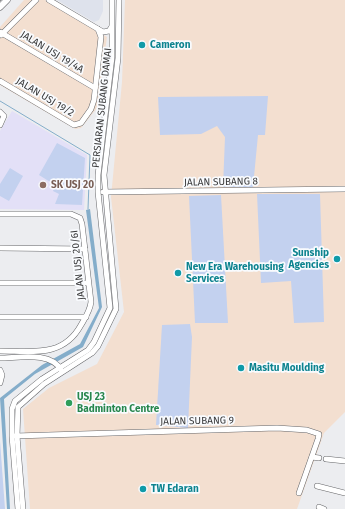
<svg xmlns="http://www.w3.org/2000/svg" width="345" height="509" font-family="'Fira Sans',sans-serif">
<style>
.built{fill:#dee2ec}
.industrial{fill:#f3dfd0}
.education{fill:#e3e0f7}
.green{fill:#c3d1ef}
.water{fill:#84adca}
.lines{fill:none;stroke-linecap:round;stroke-linejoin:round}
.stream{stroke:#84adca;stroke-width:1}
.minor-casing{stroke:#656669;stroke-width:6}
.major-casing{stroke:#656669;stroke-width:7}
.minor{stroke:#fff;stroke-width:5}
.major{stroke:#fff;stroke-width:6}
.tram{stroke:#89898b;stroke-width:1}
.culture-dot{fill:#0f9aa8;stroke:#f9fbfe;stroke-width:1.5}
.education-dot{fill:#8d6e63;stroke:#f9fbfe;stroke-width:1.5}
.leisure-dot{fill:#2e9e5b;stroke:#f9fbfe;stroke-width:1.5}
.labels{text-anchor:middle;dominant-baseline:central;stroke-width:3.5;stroke-linejoin:round;paint-order:stroke}
.culture-label{font-size:10px;font-weight:bold;fill:#0d838f;stroke:#f9fbfe;text-anchor:start}
.street-label{font-size:10px;fill:#373738;stroke:#f9fbfe}
.education-label{font-size:10px;font-weight:bold;fill:#785e54;stroke:#f9fbfe;text-anchor:start}
.leisure-label{font-size:10px;font-weight:bold;fill:#27864d;stroke:#f9fbfe;text-anchor:start}
</style>
<rect width="100%" height="100%" fill="#ecedf0"/>
<!-- built -->
<polygon class="built" points="57,0 103,0 103,11 99,20 94,22"/>
<!-- industrial -->
<g class="industrial">
<polygon points="24,0 45,0 107,37 97,108 81,128 75,129 0,85 0,27"/>
<polygon points="125,0 345,0 345,412 324,433 297,509 30,509 23,409 49,388 97,364 124,312 111,197 122,82"/>
</g>
<!-- education -->
<polygon class="education" points="12,111 87,155 84,210 0,209 0,131"/>
<!-- green -->
<g class="green">
<polygon points="268,96 265,135 258,135 253,187 223,187 225,137 217,126 201,134 160,135 158,97"/>
<polygon points="57,143 85,158 82,205 55,204 59,194 53,191 55,185 39,175"/>
<polygon points="10,168 23,176 9,201 0,196 0,184"/>
<polygon points="257,194 320,194 324,322 294,323 291,281 261,283"/>
<polygon points="221,195 228,323 195,323 189,196"/>
<polygon points="190,324 192,337 188,428 156,425 162,325"/>
<polygon points="0,441 5,509 0,509"/>
</g>
<!-- water -->
<polygon class="water" points="90,209 102,307 83,347 35,374 4,399 10,509 7,509 0,398 42,365 80,344 99,308 86,210"/>
<g class="lines">
<!-- stream -->
<polyline class="stream" points="0,101 90,155 88,209"/>
<defs>
<g id="minor">
<polyline points="49,0 103,32 109,31 111,28"/>
<polyline points="0,32 95,88"/>
<polyline points="1,35 36,0"/>
<polyline points="0,81 74,125 81,123 91,109 94,100 101,37 98,29"/>
<polyline points="0,112 4,116 0,125"/>
<polyline points="103,192 345,189"/>
<path d="M0 214H71L80 218 82 224 91 302C90 311 85 318 81 325 63 358 32 351 0 351"/>
<polyline points="0,248 85,249"/>
<polyline points="0,283 88,283"/>
<polyline points="0,317 86,317"/>
<path d="M0 358C18 358 51 351 61 370"/>
<polyline points="0,370 2,375 0,383"/>
<polyline points="15,436 277,428 307,430 319,434 318,439 299,493"/>
<polyline points="312,457 319,458"/>
<polyline points="326,459 345,461"/>
<polyline points="317,486 345,493"/>
<polyline points="319,507 324,509"/>
<polyline points="18,509 12,436 12,409 15,401 42,379 88,350 94,342 110,308 98,192 98,175 112,57 112,0"/>
<polyline points="23,509 17,436 18,407 44,384 92,353 98,346 116,309 104,175 118,58 119,0"/>
</g>
<polyline id="major" points="0,7 7,0"/>
</defs>
<!-- minor casing -->
<use href="#minor" class="minor-casing"/>
<!-- major casing -->
<use href="#major" class="major-casing"/>
<!-- minor -->
<use href="#minor" class="minor"/>
<!-- major -->
<use href="#major" class="major"/>
<!-- tram -->
<polyline class="tram" points="0,1 1,0"/>
</g>
<!-- markers -->
<g class="culture-dot">
<circle cx="142" cy="45" r="4"/>
<circle cx="337" cy="259" r="4"/>
<circle cx="178" cy="273" r="4"/>
<circle cx="241" cy="368" r="4"/>
<circle cx="143" cy="489" r="4"/>
</g>
<circle class="education-dot" cx="43" cy="185" r="4"/>
<circle class="leisure-dot" cx="69" cy="403" r="4"/>
<g class="labels">
<!-- culture labels -->
<g class="culture-label">
<text x="150" y="45">Cameron</text>
<text x="329" y="253" text-anchor="end">Sunship<tspan x="329" dy="12">Agencies</tspan></text>
<text x="186" y="267">New Era Warehousing<tspan x="186" dy="12">Services</tspan></text>
<text x="249" y="368">Masitu Moulding</text>
<text x="151" y="489">TW Edaran</text>
</g>
<!-- street labels -->
<g class="street-label">
<text transform="translate(52 52) rotate(31)">JALAN USJ 19/4A</text>
<text transform="translate(45 97) rotate(31)">JALAN USJ 19/2</text>
<text transform="translate(102 108) rotate(-84)">PERSIARAN SUBANG DAMAI</text>
<text transform="translate(221 182) rotate(-1)">JALAN SUBANG 8</text>
<text transform="translate(78 265) rotate(-96)">JALAN USJ 20/6I</text>
<text transform="translate(197 421) rotate(-1)">JALAN SUBANG 9</text>
</g>
<!-- education labels -->
<g class="education-label">
<text x="51" y="185">SK USJ 20</text>
</g>
<!-- leisure labels -->
<g class="leisure-label">
<text x="77" y="397">USJ 23<tspan x="77" dy="12">Badminton Centre</tspan></text>
</g>
</g>
</svg>
